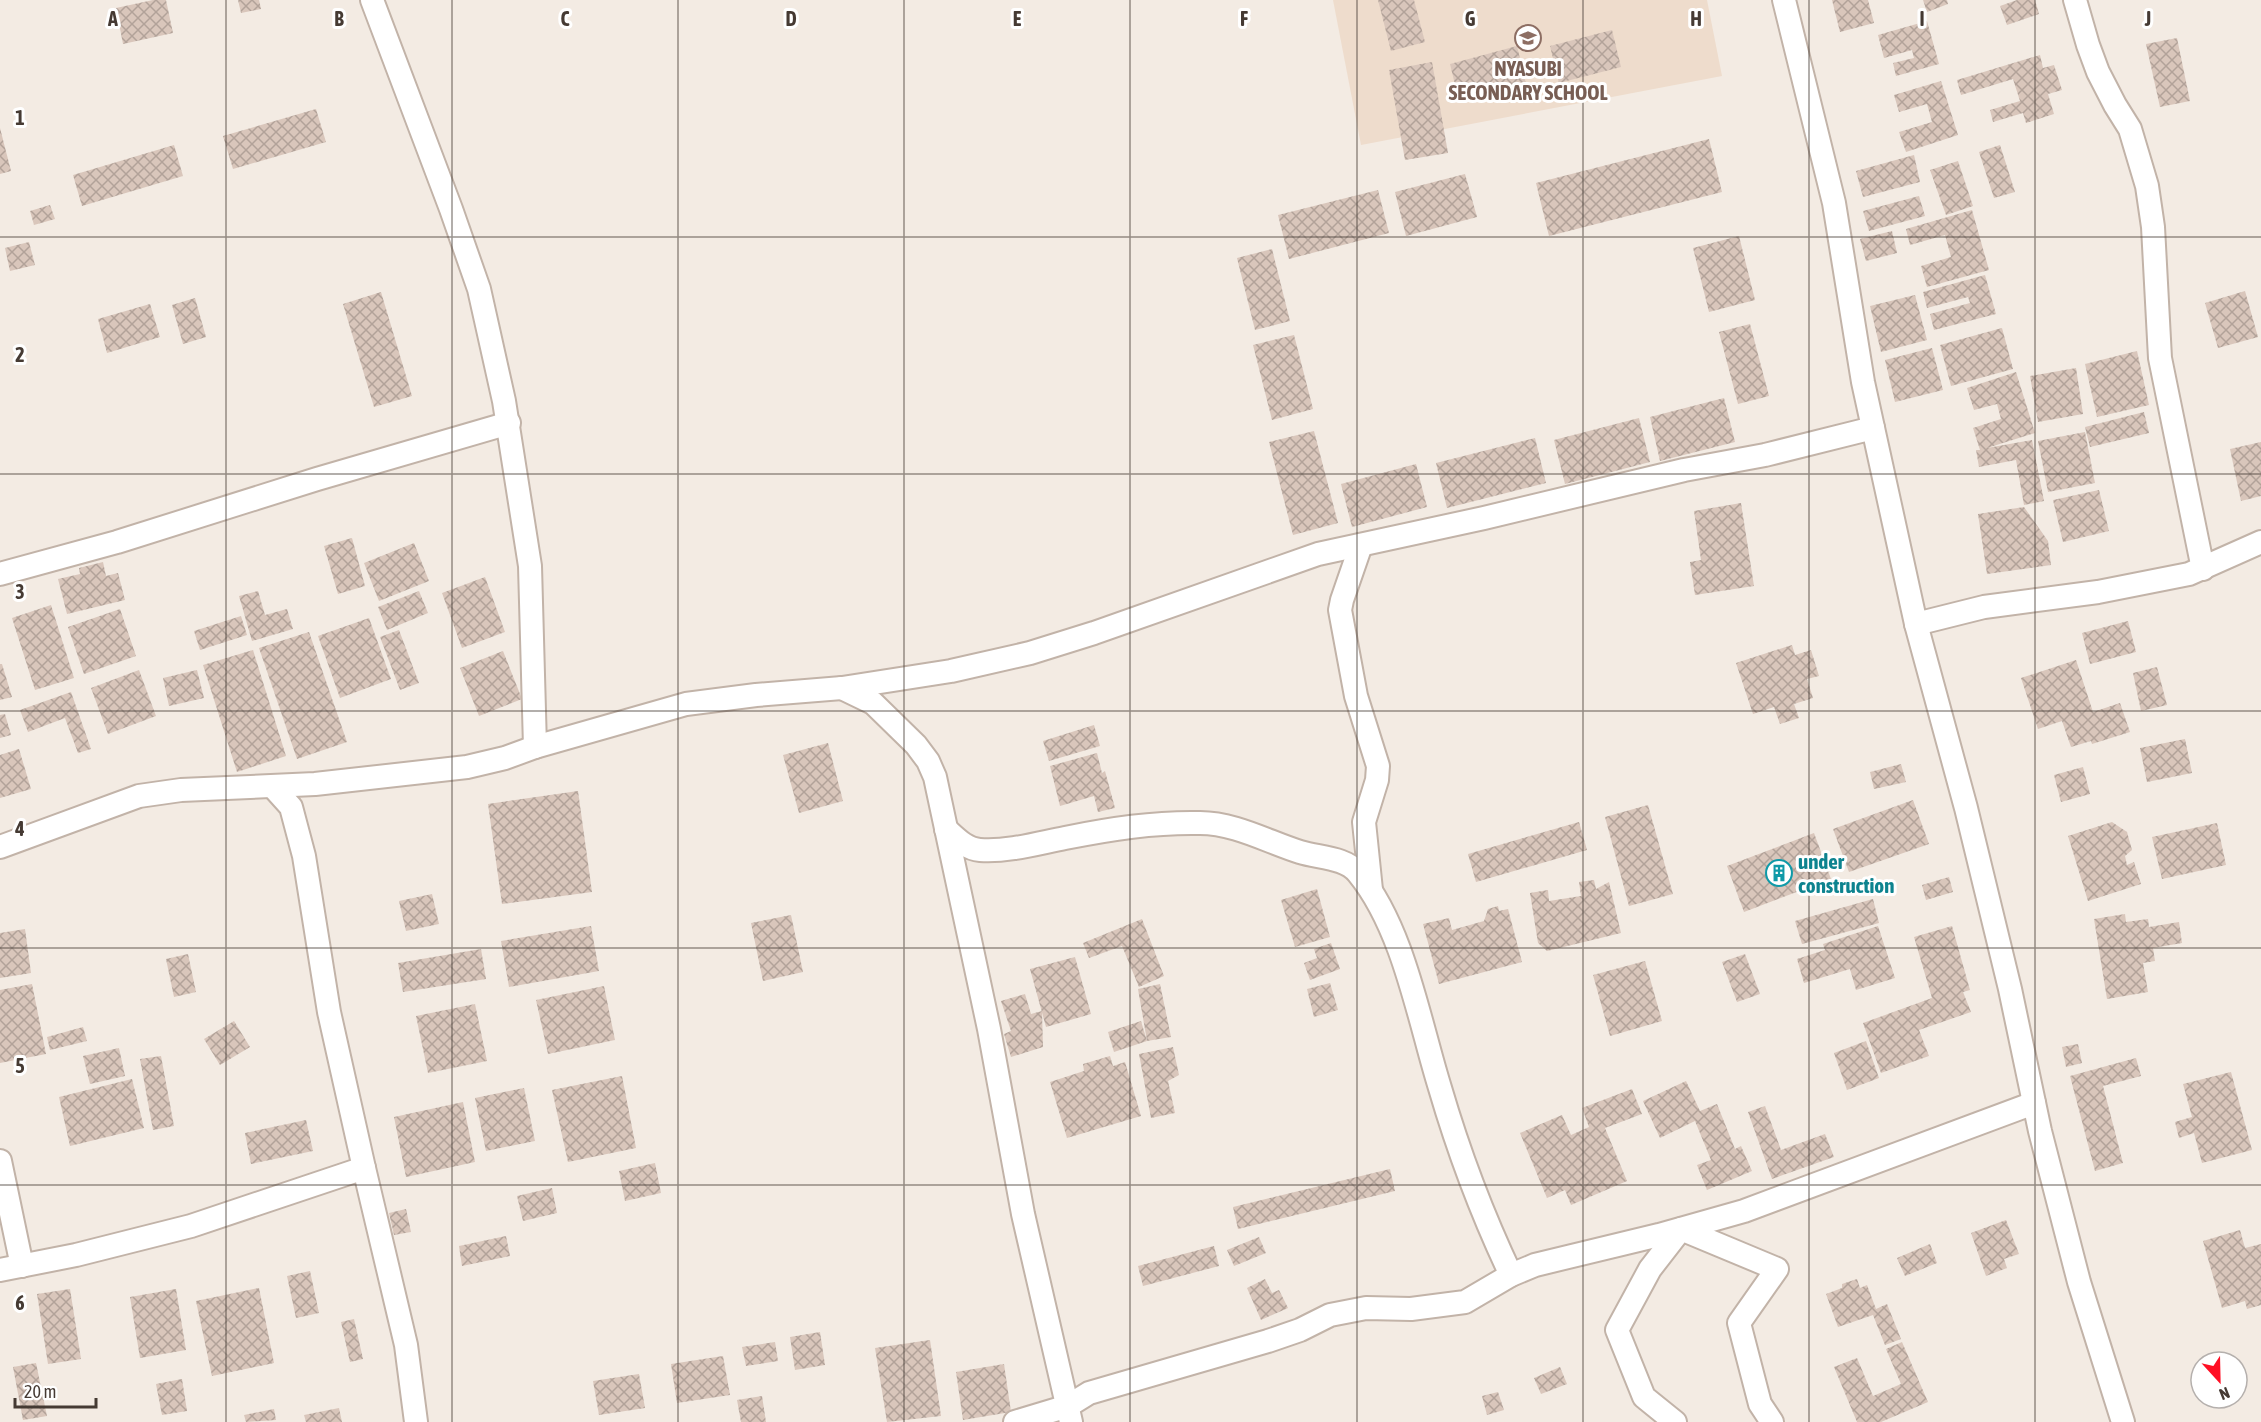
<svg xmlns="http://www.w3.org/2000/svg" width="2261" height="1422" font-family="'Asap Condensed',sans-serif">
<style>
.education{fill:#eedccc}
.building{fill:url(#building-cross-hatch)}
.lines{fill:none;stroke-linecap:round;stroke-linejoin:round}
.street-casing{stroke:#c2b3a8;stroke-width:26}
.street{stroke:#fff;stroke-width:22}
.grid{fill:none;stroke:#453a33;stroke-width:1.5;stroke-opacity:0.55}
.labels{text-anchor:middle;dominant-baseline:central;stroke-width:6;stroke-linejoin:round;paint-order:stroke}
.education-label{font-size:21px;font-weight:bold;fill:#785e54;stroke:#fff}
.culture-label{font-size:21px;font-weight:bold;fill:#0d838f;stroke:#fff;text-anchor:start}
.grid-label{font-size:20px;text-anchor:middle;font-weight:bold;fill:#453a33;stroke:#fff;stroke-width:6;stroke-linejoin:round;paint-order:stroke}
</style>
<defs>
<pattern id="building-cross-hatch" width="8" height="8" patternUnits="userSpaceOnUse" patternTransform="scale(1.5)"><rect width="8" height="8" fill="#d9c6bb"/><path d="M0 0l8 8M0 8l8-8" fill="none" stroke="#b2a299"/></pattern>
</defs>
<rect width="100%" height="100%" fill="#f3ebe3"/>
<!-- education -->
<polygon class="education" points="1333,0 1707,0 1722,76 1361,145"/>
<!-- building -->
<g class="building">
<polygon points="153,0 166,0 173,33 123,44 116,8"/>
<polygon points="238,0 259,0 261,9 241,13"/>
<polygon points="1378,0 1414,0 1425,42 1391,51"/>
<polygon points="1832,0 1868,0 1874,23 1840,32"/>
<polygon points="1923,0 1947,0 1948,4 1927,12"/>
<polygon points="2017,0 2035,0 2039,14 2007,25 2000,6"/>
<polygon points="1927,21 1939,64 1896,76 1893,63 1914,58 1912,50 1884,58 1878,35"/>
<polygon points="1612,30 1621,67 1559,83 1550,46"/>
<polygon points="2177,38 2190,101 2160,107 2146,44"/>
<polygon points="1517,46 1526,84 1459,101 1450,64"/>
<polygon points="2040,55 2043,68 2054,65 2062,90 2048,94 2054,114 2026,123 2023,113 1993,122 1990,110 2020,101 2013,79 1961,95 1957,80"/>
<polygon points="1432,62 1448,153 1405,160 1389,70"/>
<polygon points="1941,81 1958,135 1906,152 1899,132 1932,122 1927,104 1899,112 1894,95"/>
<polygon points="316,109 326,142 233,169 223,136"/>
<polygon points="0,128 11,171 0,174"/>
<polygon points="1709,139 1722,192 1549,236 1536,183"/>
<polygon points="174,145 183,176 82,206 73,175"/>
<polygon points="2000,145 2015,192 1994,198 1979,152"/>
<polygon points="1914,155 1920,182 1863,197 1856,171"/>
<polygon points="1958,161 1973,206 1946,215 1930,170"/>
<polygon points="1465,174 1477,217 1406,236 1395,192"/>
<polygon points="1378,190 1389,233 1289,259 1278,215"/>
<polygon points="1919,196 1925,216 1869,231 1863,211"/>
<polygon points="50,205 55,219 34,225 30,211"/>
<polygon points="1972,210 1989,270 1927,287 1921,266 1951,257 1945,235 1910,245 1906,229"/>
<polygon points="1892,231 1897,253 1866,261 1860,239"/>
<polygon points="1739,236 1755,300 1709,312 1693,248"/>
<polygon points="29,242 35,265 10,271 5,248"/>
<polygon points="1272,249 1290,321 1255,330 1237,258"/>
<polygon points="1985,275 1996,314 1934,330 1930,314 1970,303 1968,297 1927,308 1923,292"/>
<polygon points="2245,291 2258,337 2218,348 2205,303"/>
<polygon points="381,292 412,396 374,407 343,304"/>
<polygon points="1915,295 1927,340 1881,352 1870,306"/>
<polygon points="195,298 206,337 183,344 172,305"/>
<polygon points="150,304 160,337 107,353 98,319"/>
<polygon points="1750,324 1769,396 1738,404 1719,332"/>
<polygon points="2002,328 2013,369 1951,386 1940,345"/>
<polygon points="1294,335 1313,409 1272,420 1253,345"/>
<polygon points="1932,348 1943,390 1895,402 1885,360"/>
<polygon points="2137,351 2149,405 2097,417 2085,364"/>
<polygon points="2076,368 2083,414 2038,422 2030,376"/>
<polygon points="2016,372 2035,433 1987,448 2032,440 2044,501 2024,505 2016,460 1979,467 1976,450 1980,450 1973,428 2001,419 1997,404 1974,410 1967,388"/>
<polygon points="1724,398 1735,442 1660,461 1650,417"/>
<polygon points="2144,412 2149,433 2090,447 2085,427"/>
<polygon points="1639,418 1650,462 1565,484 1554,440"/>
<polygon points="1314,431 1338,523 1293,535 1269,442"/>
<polygon points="2085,432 2095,483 2048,492 2038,441"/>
<polygon points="1535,438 1546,483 1447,508 1436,463"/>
<polygon points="2261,442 2261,496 2241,501 2230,449"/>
<polygon points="1416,464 1427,507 1352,527 1341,484"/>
<polygon points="2099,490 2109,531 2063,542 2053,500"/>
<polygon points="1741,503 1754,586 1695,595 1690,562 1701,560 1694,511"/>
<polygon points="2024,507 2048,541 2051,565 1987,574 1978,514"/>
<polygon points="352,538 365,586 338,594 324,546"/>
<polygon points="414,543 429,581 379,601 364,563"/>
<polygon points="103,562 106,576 118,573 125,600 67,614 58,579 80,574 79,568"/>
<polygon points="485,577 505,632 462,648 442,593"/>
<polygon points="258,591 265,615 287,609 293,629 252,641 239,596"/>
<polygon points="419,591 428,613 387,630 378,607"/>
<polygon points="51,605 74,678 35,690 12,618"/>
<polygon points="120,609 136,656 84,674 68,627"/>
<polygon points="241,616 247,635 200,650 194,631"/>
<polygon points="369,618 391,679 340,698 318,636"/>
<polygon points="2128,621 2136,652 2090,664 2082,633"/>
<polygon points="399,630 419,683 400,690 380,637"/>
<polygon points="309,632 347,742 297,759 259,648"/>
<polygon points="1792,645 1795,655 1811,650 1819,676 1807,679 1813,698 1794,704 1799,718 1780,724 1774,707 1753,714 1736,663"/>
<polygon points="253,650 286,756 237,772 203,665"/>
<polygon points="503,651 522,699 479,716 460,668"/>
<polygon points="2076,660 2093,712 2120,703 2130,732 2092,744 2091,741 2071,747 2062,721 2038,729 2021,678"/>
<polygon points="0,664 2,664 12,697 0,700"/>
<polygon points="2157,667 2167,705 2141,711 2133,673"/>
<polygon points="139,670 156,716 108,734 91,688"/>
<polygon points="197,670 204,698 169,706 163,678"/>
<polygon points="71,692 91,749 78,753 65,718 28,732 20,710"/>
<polygon points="5,714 11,735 0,738 0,715"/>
<polygon points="1094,725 1100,746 1049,761 1043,741"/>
<polygon points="2185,739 2192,773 2147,782 2140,748"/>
<polygon points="828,743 843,801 799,813 783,755"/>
<polygon points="19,749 31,789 0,798 0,755"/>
<polygon points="1097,753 1102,773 1105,771 1115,808 1098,812 1094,796 1060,806 1050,766"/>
<polygon points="1901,764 1906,782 1874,789 1870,772"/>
<polygon points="2083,767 2090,794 2061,802 2054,775"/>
<polygon points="578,791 592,892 502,904 488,804"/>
<polygon points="1913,800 1929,844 1849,872 1833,829"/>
<polygon points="1648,805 1673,894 1629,906 1605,817"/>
<polygon points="1579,822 1587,850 1476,882 1468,854"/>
<polygon points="2112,822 2127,832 2132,850 2125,856 2127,865 2134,862 2141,884 2088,901 2068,836"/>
<polygon points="2217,823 2226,865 2162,879 2152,837"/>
<polygon points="1814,833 1831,879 1744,912 1727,866"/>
<polygon points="1949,877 1953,892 1926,900 1922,885"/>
<polygon points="1594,880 1596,889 1609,882 1621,933 1547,951 1538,943 1530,893 1548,890 1549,901 1581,896 1579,882"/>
<polygon points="1317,889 1330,937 1295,947 1281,900"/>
<polygon points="432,894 439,924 406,931 399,901"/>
<polygon points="1873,899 1879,923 1802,944 1795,921"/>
<polygon points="1498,906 1499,911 1508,909 1522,962 1439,984 1423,924 1449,918 1452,930 1484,921 1488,909"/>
<polygon points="2125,914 2126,922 2148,919 2149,927 2179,922 2182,943 2153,948 2155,961 2143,963 2148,992 2107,999 2094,919"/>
<polygon points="791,915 803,972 763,981 751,923"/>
<polygon points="1142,919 1164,976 1139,987 1122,946 1089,958 1083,943"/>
<polygon points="591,926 599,971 509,987 501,941"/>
<polygon points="1878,926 1895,978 1856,990 1850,969 1804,983 1797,959 1825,950 1823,944"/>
<polygon points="1952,926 1970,990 1963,992 1971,1012 1919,1030 1929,1056 1881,1073 1863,1023 1932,998 1914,937"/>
<polygon points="25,929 31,973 0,978 0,933"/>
<polygon points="1331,943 1340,969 1310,980 1304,963 1317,958 1314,949"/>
<polygon points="481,949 486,979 403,992 398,963"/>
<polygon points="188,954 196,992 174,997 166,959"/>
<polygon points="1745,954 1760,994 1737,1002 1722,962"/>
<polygon points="1075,957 1091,1014 1046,1027 1030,969"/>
<polygon points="1645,961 1662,1021 1610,1036 1593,975"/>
<polygon points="1330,983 1338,1010 1314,1017 1307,989"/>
<polygon points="32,984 46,1054 0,1063 0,990"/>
<polygon points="1160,984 1171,1037 1147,1041 1138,989"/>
<polygon points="604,986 615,1040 548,1054 536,1000"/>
<polygon points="1025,994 1031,1014 1042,1011 1043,1047 1011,1057 1004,1034 1011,1031 1001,1001"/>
<polygon points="475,1004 487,1061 428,1073 416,1016"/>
<polygon points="234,1021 250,1047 220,1065 204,1039"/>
<polygon points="1141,1021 1147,1041 1114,1052 1108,1032"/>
<polygon points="83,1027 87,1041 50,1050 47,1037"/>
<polygon points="1866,1041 1879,1078 1847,1090 1834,1053"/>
<polygon points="2078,1044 2082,1063 2066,1067 2062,1047"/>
<polygon points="1173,1047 1179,1075 1168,1081 1175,1113 1151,1118 1139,1054"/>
<polygon points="119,1048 125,1076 90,1084 83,1056"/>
<polygon points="161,1056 174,1126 153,1130 140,1059"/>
<polygon points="1110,1056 1113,1066 1125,1062 1141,1116 1067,1138 1050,1082 1084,1071 1083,1064"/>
<polygon points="2136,1058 2141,1076 2103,1086 2123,1163 2095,1171 2070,1076"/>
<polygon points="2231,1072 2252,1150 2202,1163 2194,1133 2179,1138 2175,1122 2192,1117 2183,1084"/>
<polygon points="622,1076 636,1148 568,1162 552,1090"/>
<polygon points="132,1079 144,1128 70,1146 59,1097"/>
<polygon points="1686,1081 1700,1111 1717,1104 1735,1149 1741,1146 1752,1171 1707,1190 1697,1165 1711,1160 1695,1121 1660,1138 1643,1101"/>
<polygon points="524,1088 535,1141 486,1151 475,1098"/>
<polygon points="1632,1089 1642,1114 1605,1128 1627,1181 1571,1205 1565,1190 1547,1198 1520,1133 1562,1115 1571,1135 1589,1127 1582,1108"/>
<polygon points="463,1102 475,1162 406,1177 394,1117"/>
<polygon points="1765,1106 1781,1150 1825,1134 1834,1157 1772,1179 1748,1112"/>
<polygon points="306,1120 313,1151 251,1164 245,1133"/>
<polygon points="655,1163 661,1193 625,1201 619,1171"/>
<polygon points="1390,1169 1395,1191 1238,1229 1233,1207"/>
<polygon points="552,1188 557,1213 523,1221 517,1196"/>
<polygon points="406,1209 411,1232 394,1235 389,1213"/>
<polygon points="2006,1220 2019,1254 2004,1259 2007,1268 1986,1276 1971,1233"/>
<polygon points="2240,1230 2245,1248 2261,1244 2261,1305 2247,1309 2245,1301 2222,1308 2203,1241"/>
<polygon points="506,1236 510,1256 462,1266 459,1246"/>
<polygon points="1259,1237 1266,1253 1234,1266 1227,1250"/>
<polygon points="1930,1244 1937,1263 1905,1276 1897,1258"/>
<polygon points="1214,1246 1219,1266 1143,1286 1138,1266"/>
<polygon points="310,1271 319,1313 296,1318 287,1276"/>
<polygon points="1265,1279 1272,1293 1279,1290 1288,1308 1261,1320 1247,1288"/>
<polygon points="1857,1279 1860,1288 1867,1285 1876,1309 1887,1304 1901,1339 1885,1345 1873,1315 1838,1327 1826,1294 1842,1288 1842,1284"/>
<polygon points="259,1288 274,1363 212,1376 196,1301"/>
<polygon points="70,1289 81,1359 48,1364 37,1294"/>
<polygon points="176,1289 186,1350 140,1358 130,1297"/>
<polygon points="354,1319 363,1359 350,1362 341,1322"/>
<polygon points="820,1332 825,1365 795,1370 790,1337"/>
<polygon points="930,1340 941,1416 887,1422 875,1348"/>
<polygon points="775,1342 778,1361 746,1366 742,1347"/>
<polygon points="1902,1342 1928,1402 1881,1422 1857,1422 1834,1367 1857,1358 1873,1396 1901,1384 1886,1349"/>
<polygon points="723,1356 730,1395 677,1403 671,1364"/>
<polygon points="36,1363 47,1416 23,1420 13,1367"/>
<polygon points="1004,1364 1011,1412 963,1420 956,1372"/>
<polygon points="1560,1367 1567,1384 1541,1394 1534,1378"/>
<polygon points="639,1374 645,1408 599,1415 593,1381"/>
<polygon points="182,1379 187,1411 162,1415 156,1384"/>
<polygon points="1498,1392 1504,1410 1487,1415 1482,1396"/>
<polygon points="762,1396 766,1422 741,1422 737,1400"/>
<polygon points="339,1408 342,1422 306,1422 304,1415"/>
<polygon points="274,1409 276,1420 246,1422 244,1415"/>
</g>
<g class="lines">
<defs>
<g id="street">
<polyline points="372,0 451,209 479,289 504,401 530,566 535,747"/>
<polyline points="1784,0 1834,203 1863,382 1916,624 1966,808 2010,989 2040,1131 2079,1282 2123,1422"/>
<polyline points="2075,0 2088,45 2098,72 2115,105 2130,129 2147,186 2153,227 2160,358 2203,569"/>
<polyline points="1361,545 1342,600 1340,610 1356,696 1378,766 1377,780 1364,822 1371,890"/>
<polyline points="0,574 117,542 317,479 509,423"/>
<polyline points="1916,624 1984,607 2098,592 2189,574 2261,542"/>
<polyline points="842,688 873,703 916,745 928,761 935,777 989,1029 1023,1214 1071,1422"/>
<polyline points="273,787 291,807 304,856 329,1012 364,1168 406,1345 416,1422"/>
<path d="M946 829C956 838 966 849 980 850 1008 852 1039 843 1065 838 1110 829 1154 822 1200 823 1235 823 1268 842 1300 852 1319 858 1345 857 1358 873 1404 929 1419 1021 1440 1088 1459 1153 1482 1214 1511 1275"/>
<polyline points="0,847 139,796 181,790 315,784 467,767 505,758 535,747 686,704 756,695 842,688 951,671 1030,653 1094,633 1318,554 1484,518 1684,470 1765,455 1873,428"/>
<polyline points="0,1161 22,1266"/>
<polyline points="0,1270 76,1255 191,1226 364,1168"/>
<polyline points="1015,1422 1068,1406 1089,1393 1268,1341 1300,1330 1330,1315 1366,1308 1411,1309 1465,1302 1511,1275 1535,1265 1659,1235 1744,1211 2034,1103"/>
<polyline points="1675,1422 1644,1397 1617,1330 1650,1269 1681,1229 1777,1269 1739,1323 1760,1404 1772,1422"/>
</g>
</defs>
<!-- street casing -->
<use href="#street" class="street-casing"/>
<!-- street -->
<use href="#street" class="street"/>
</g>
<!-- grid -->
<path class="grid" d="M226 0V1422M452 0V1422M678 0V1422M904 0V1422M1130 0V1422M1357 0V1422M1583 0V1422M1809 0V1422M2035 0V1422M0 237H2261M0 474H2261M0 711H2261M0 948H2261M0 1185H2261"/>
<!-- icons -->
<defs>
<symbol id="school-ring" viewBox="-11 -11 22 22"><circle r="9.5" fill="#fff" stroke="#8d6e63" stroke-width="1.5"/><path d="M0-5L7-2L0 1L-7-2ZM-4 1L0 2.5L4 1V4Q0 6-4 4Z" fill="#8d6e63"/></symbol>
<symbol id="building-ring" viewBox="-11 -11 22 22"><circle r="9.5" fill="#fff" stroke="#0f9aa8" stroke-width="1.5"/><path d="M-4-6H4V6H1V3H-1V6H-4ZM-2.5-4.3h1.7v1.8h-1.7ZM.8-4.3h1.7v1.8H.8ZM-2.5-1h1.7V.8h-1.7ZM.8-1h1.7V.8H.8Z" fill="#0f9aa8"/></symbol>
</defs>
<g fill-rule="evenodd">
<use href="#school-ring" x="1513" y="23" width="30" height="30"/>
<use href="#building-ring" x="1764" y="858" width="30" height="30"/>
</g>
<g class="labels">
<!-- education labels -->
<g class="education-label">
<text x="1528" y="68">NYASUBI<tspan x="1528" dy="24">SECONDARY SCHOOL</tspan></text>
</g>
<!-- culture labels -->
<g class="culture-label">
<text x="1798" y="861">under<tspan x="1798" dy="24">construction</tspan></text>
</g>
</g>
<g class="grid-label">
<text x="113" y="26">A</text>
<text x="339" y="26">B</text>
<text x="565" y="26">C</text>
<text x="791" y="26">D</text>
<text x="1017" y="26">E</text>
<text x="1244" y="26">F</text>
<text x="1470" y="26">G</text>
<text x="1696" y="26">H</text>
<text x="1922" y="26">I</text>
<text x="2148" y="26">J</text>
<text x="20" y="125">1</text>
<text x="20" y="362">2</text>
<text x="20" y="599">3</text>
<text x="20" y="836">4</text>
<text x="20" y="1073">5</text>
<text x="20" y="1310">6</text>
</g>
<!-- north arrow -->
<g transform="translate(2219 1380) rotate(158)"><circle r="28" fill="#ffffff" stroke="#b5b0ad" stroke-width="1.5"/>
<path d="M0-4.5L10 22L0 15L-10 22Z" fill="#ff0f24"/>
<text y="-9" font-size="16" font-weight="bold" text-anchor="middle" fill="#453a33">N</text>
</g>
<!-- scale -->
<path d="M15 1398v9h81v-9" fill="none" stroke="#453a33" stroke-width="3"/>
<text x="24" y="1398" font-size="18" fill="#453a33" stroke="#ffffff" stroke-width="4.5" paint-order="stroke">20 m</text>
</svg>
